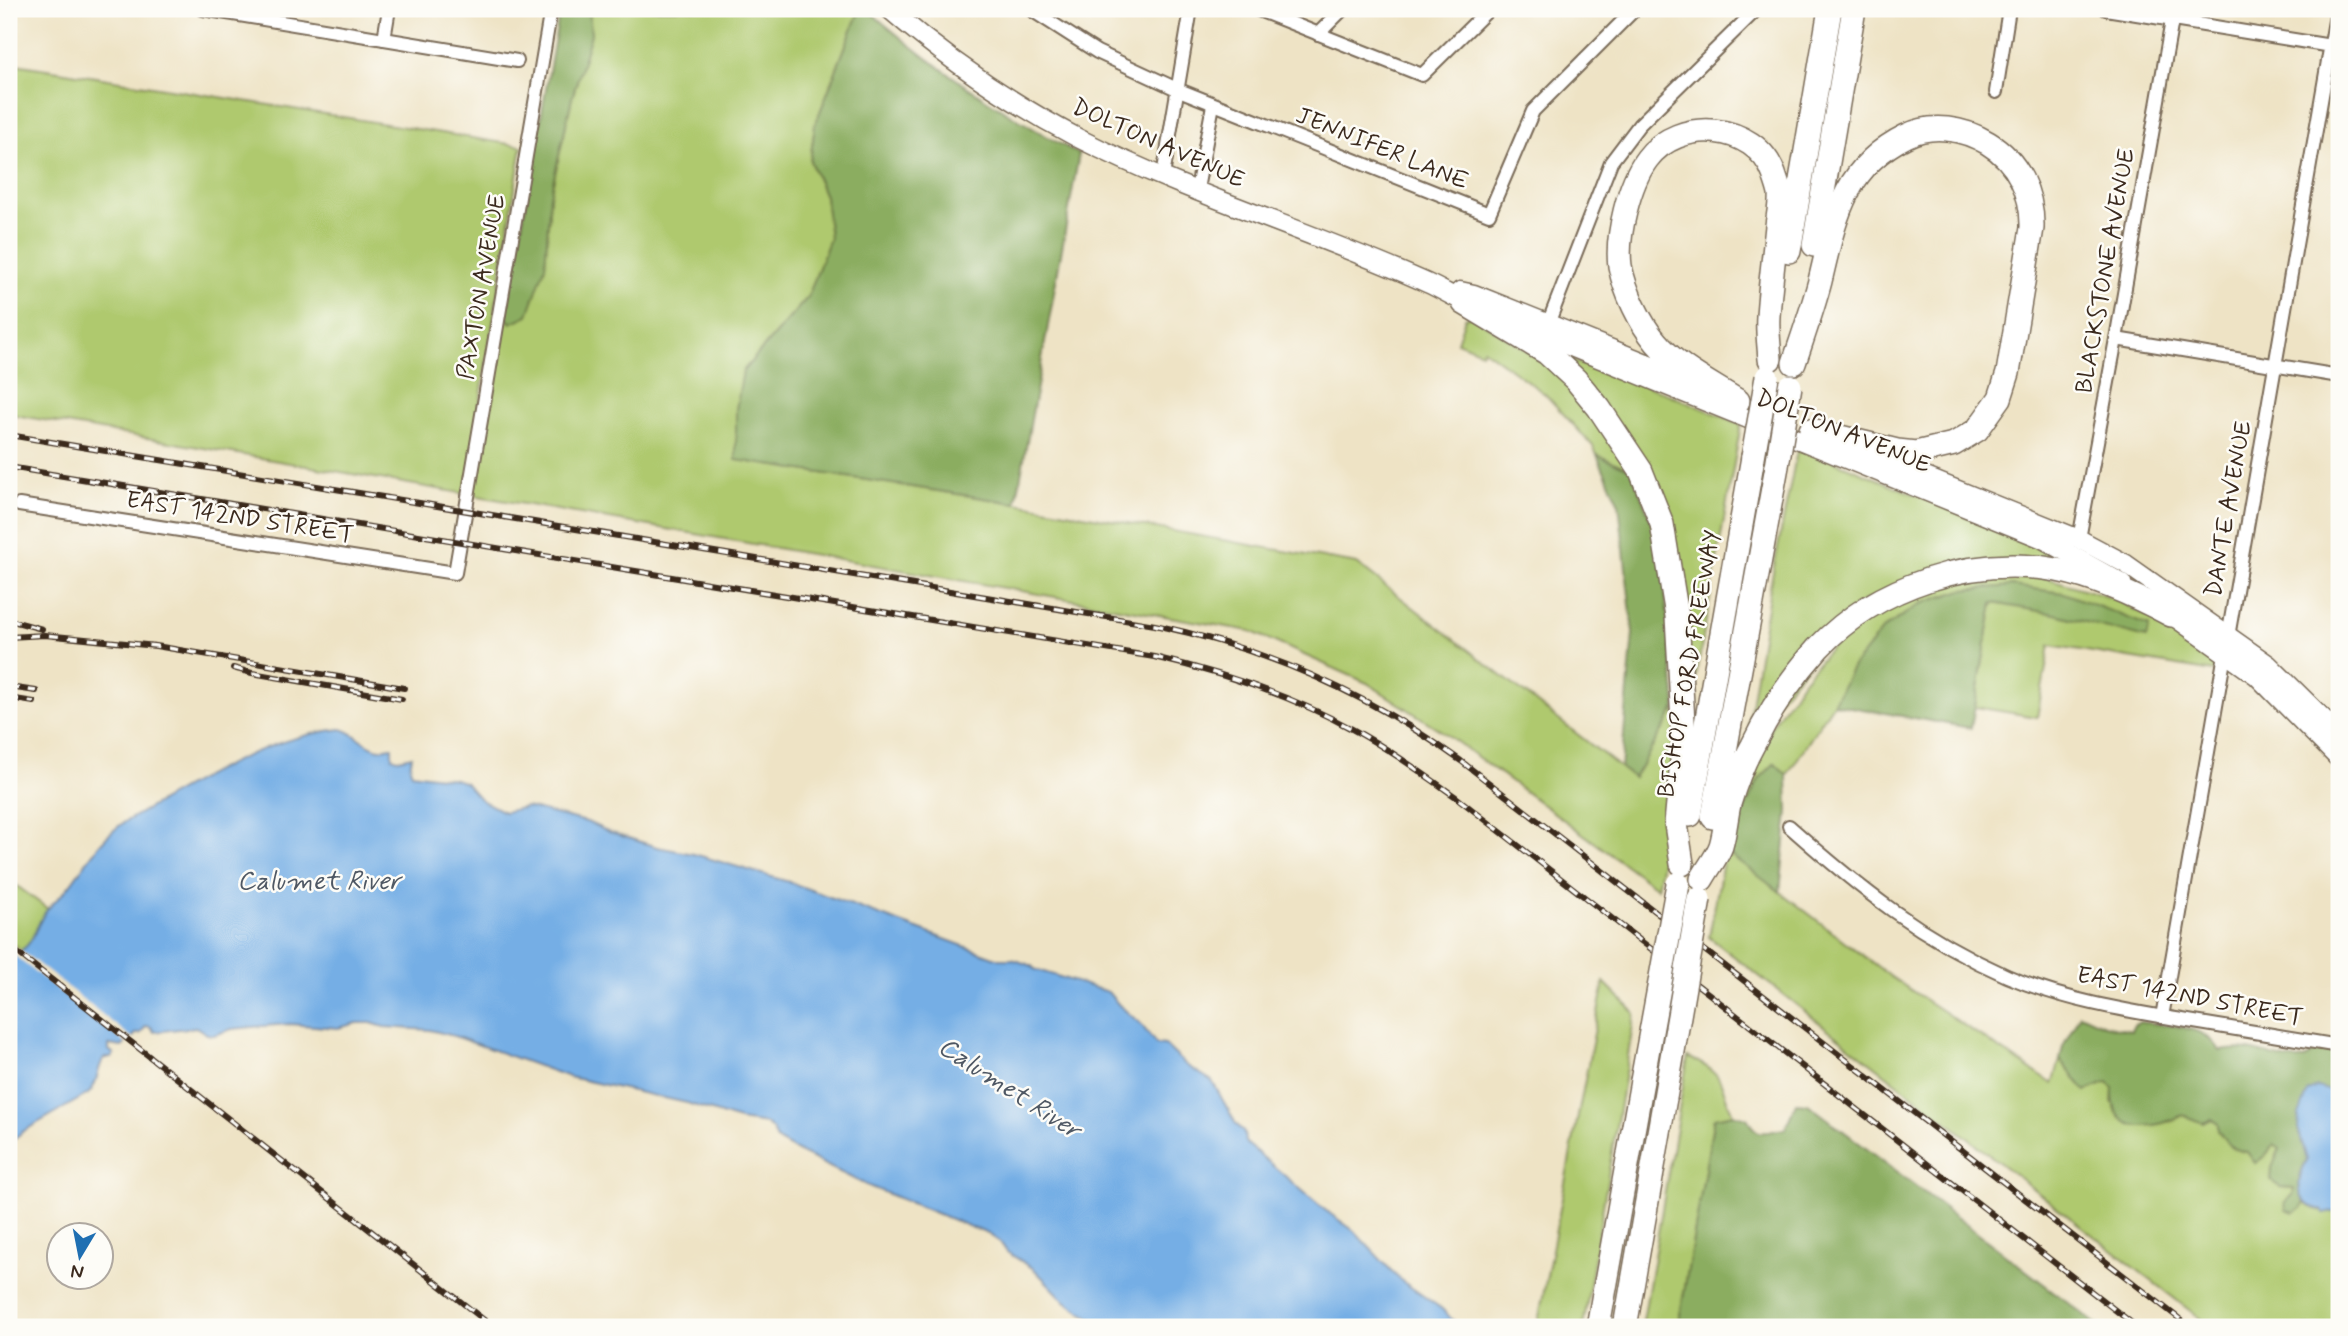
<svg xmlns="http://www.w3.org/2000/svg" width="2348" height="1336" font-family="Mynerve,sans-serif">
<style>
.green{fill:#afc96e;stroke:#757a46;stroke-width:2}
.forest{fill:#8bad61;stroke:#636c40;stroke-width:2}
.water{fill:#74aee5;stroke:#586c82;stroke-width:2}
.pier{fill:#eee3c5}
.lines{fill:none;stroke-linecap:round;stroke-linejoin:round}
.street-casing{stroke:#7a6b58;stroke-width:16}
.secondary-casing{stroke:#7a6b58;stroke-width:21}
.highway-casing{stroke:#7a6b58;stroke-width:26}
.street{stroke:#fff;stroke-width:12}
.secondary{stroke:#fff;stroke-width:18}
.highway{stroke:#fff;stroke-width:23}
.rail-casing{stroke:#3b2a1e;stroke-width:6}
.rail{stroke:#fdfcf7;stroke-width:3.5;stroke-dasharray:10;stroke-linecap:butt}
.highway-bridge-casing{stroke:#7a6b58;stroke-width:26;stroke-linecap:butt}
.highway-bridge{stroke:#fff;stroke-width:23}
.labels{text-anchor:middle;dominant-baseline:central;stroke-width:5;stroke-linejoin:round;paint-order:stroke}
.street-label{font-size:24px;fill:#3b2a1e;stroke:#fdfcf7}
.water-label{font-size:26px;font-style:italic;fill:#4f5864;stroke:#fdfcf7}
</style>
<rect width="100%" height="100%" fill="#fdfcf7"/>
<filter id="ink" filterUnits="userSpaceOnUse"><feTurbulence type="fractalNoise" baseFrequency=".0143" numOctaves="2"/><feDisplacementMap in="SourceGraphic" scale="14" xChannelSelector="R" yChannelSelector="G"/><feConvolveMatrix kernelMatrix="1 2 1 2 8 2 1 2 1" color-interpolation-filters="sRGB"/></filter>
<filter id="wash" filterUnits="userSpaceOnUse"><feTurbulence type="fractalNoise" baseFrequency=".00686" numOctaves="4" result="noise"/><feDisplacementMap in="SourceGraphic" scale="28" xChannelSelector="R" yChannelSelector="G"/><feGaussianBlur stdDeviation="1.57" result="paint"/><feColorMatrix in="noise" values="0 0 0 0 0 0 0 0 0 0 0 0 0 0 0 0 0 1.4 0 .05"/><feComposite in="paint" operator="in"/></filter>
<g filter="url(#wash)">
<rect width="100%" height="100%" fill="#eee3c5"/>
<!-- green -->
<g class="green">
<polygon points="589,9 860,9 815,125 810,161 825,196 830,238 808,297 743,371 736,460 1016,503 1357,564 1634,778 1676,707 1669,825 1657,888 1446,734 1367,683 1250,631 9,414 9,63 522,146 477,420 488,422 506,317 511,323 545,267 550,196 572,98 591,34"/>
<polygon points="1471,315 1538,357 1586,403 1631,470 1597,455 1593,446 1545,394 1483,349 1481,352 1457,342 1465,318"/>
<polygon points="1570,360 1658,390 1741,424 1695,683 1691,682 1675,550"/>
<polygon points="1798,446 2039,546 2087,569 2015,559 1864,601 1754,727 1748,724 1771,582"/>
<path d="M2044 577 2115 599 2187 638 2209 647 2216 659 2214 672 2050 645 2037 717 1975 707 1993 603 2149 626 2012 586 1853 666 1833 704 1787 775 1775 763 1726 850 1891 977 2053 1084 2060 1060 2086 1091 2108 1082 2113 1088 2112 1102 2138 1126 2173 1121 2183 1115 2203 1123 2212 1119 2218 1123V1131C2226 1141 2234 1151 2247 1152L2252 1157 2270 1151 2274 1143 2280 1149 2272 1167 2280 1187 2294 1188 2293 1195 2303 1204 2305 1203C2314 1210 2328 1214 2339 1211V1327H2211L1709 937 1725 851 1751 768 1770 728 1804 679 1839 638 1877 608 1966 578Z"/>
<polygon points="9,880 48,909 30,945 22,951 9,941"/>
<polygon points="1604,982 1635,1013 1583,1327 1537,1327"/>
<path d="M1688 1057C1729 1076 1716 1079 1733 1114L1714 1118 1678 1327H1642Z"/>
</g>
<!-- forest -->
<g class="forest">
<polygon points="560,9 589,9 591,34 572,98 550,196 545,267 528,315 511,323 506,317"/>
<path d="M860 9H867C931 66 1004 114 1079 154L1016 503 736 460V409L743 371 808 297 830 238 825 196 810 161 815 125Z"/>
<polygon points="1597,455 1631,470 1656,533 1663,570 1676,707 1634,778 1621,768 1633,633 1619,504"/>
<polygon points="2012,586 2064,593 2149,626 2146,638 2055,614 1993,603 1971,728 1833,704 1853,666 1883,629 1920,604 1962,590"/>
<polygon points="1775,763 1787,775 1788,811 1780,892 1725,851 1759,779"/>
<path d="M2080 1014 2104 1025 2131 1031 2134 1025 2140 1022C2168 1026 2206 1024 2220 1051 2231 1049 2243 1048 2254 1051 2269 1054 2298 1067 2312 1055V1048L2339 1053V1093L2298 1128 2307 1160C2298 1175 2296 1188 2305 1203L2301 1209 2294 1213 2286 1210 2285 1202 2293 1195 2294 1188 2280 1187 2271 1181 2272 1167 2280 1149 2274 1144 2265 1156 2255 1163 2247 1152C2231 1150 2227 1142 2218 1131V1123L2212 1119 2203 1123 2183 1115C2151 1131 2110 1135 2113 1088L2108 1082 2086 1091 2060 1060 2063 1046Z"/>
<path d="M1796 1103 1808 1104 2100 1327H1678L1714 1118 1733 1114 1747 1118C1758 1140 1764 1131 1785 1129Z"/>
</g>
<!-- water -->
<g class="water">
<path d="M341 729C356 732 367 748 380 749 384 749 388 747 392 747V757L398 759 412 756 410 768 412 773 455 779 466 783 481 800 504 812 526 807 587 822 609 832 657 847 694 854 789 882 999 959H1012L1033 966 1034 969 1108 992 1119 1005 1140 1023 1156 1044 1165 1045 1186 1065 1212 1081 1236 1124 1244 1133 1245 1142 1325 1210 1353 1230 1399 1279 1442 1309 1459 1327H1104L1065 1301 1034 1269 1007 1252 1000 1242 988 1234 866 1185 797 1151 777 1140 773 1130 766 1124 739 1120 687 1103 569 1077 454 1036 430 1030 384 1027 371 1023H357L338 1028 290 1024 263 1026 232 1029 214 1035 207 1034 196 1027 154 1032 151 1027 146 1026 141 1033 136 1034 122 1047 109 1045V1050L114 1054 111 1058H104C96 1070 99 1083 88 1094L22 1132 9 1144V958C36 944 30 937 44 914 51 903 62 896 70 885 88 861 100 838 126 821 195 782 261 738 341 729Z"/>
<path d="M2317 1087 2339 1093V1118L2332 1125V1134L2339 1139V1211L2324 1214 2322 1210C2295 1204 2295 1182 2307 1160L2298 1128 2299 1115 2308 1091Z"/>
</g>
<!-- pier -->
<polygon class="pier" points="19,949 135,1040 129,1046 11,953"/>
</g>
<g filter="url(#ink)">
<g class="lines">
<defs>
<g id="street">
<polyline points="203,9 517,61"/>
<polyline points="1030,9 1097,52 1179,90 1489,214 1533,111 1635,9"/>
<polyline points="1256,9 1422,75 1489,9"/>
<polyline points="2106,9 2331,46"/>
<polyline points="1318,34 1343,9"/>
<polyline points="384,39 389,9"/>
<polyline points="1996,92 2009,9"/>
<polyline points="1163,176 1191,9"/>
<polyline points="1197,189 1213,105"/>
<polyline points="1546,329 1611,162 1639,125 1757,9"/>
<polyline points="2116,339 2339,376"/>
<polyline points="19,505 455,573 551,9"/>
<polyline points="2079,539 2116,339 2174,9"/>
<path d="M1789 826C1859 888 1921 938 2007 976 2063 1000 2122 1010 2182 1020 2234 1029 2287 1037 2339 1046"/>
<polyline points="2162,1017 2337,9"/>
</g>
<g id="secondary">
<path d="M889 9C947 59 1009 102 1078 138 1190 195 1312 231 1427 283 1443 290 1458 300 1475 307"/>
<polyline points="1460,291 1474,294 1694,382"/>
<polyline points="1517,325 2043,539 2122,583"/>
<polyline points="1859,450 2079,539 2126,564 2268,664 2339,734"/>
<polyline points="2163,609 2257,676 2339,759"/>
</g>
<g id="highway">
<polyline points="1814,245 1854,9"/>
<polyline points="1789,251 1830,9"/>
<polyline points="1464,303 1547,353 1576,380 1599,408 1641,471 1662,524 1677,616 1684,740 1676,824 1682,864"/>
<path d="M1794 363C1803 336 1813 308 1820 281 1835 219 1843 167 1906 136 1932 123 1963 128 1988 143 2018 161 2033 194 2032 228L2008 373 2000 398 1977 430 1954 444 1916 453 1897 451 1811 430"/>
<path d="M1738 401C1710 383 1678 368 1656 342 1640 323 1625 292 1620 266 1616 237 1629 183 1647 159 1678 117 1755 122 1774 174 1776 180 1779 188 1780 194 1781 204 1778 216 1777 226 1774 256 1770 286 1768 316 1767 330 1769 345 1770 359"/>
<polyline points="1690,815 1753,457"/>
<polyline points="1713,817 1777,466"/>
<path d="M1702 879C1708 868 1717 857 1721 846 1725 833 1726 818 1729 804 1735 784 1743 763 1753 745 1770 710 1792 677 1818 648 1878 585 1972 555 2057 570 2097 578 2136 596 2171 615"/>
<polyline points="1598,1327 1642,1081"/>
<polyline points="1625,1327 1665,1098"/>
</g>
</defs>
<!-- street casing -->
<use href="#street" class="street-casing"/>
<!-- secondary casing -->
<use href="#secondary" class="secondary-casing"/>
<!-- highway casing -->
<use href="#highway" class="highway-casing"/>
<!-- street -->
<use href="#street" class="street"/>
<!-- secondary -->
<use href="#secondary" class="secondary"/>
<!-- highway -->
<use href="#highway" class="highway"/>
<defs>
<g id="rail">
<path d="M9 435 1155 625C1267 649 1369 694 1461 761L2190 1327"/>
<path d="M9 467 1154 657C1223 673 1290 695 1352 729 1389 749 1422 773 1456 797L2137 1327"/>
<polyline points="9,620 42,629"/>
<polyline points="9,637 45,635 156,646 404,688"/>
<polyline points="233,668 252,673 402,699"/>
<polyline points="9,687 36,691"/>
<polyline points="9,698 34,702"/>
<polyline points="9,946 493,1327"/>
</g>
</defs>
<!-- rail casing -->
<use href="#rail" class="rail-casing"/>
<!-- rail -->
<use href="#rail" class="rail"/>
<defs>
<g id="highway-bridge">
<polyline points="1753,457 1767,377"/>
<polyline points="1777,466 1790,386"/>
<polyline points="1642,1081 1678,884"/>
<polyline points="1665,1098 1699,899"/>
</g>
</defs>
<!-- highway-bridge casing -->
<use href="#highway-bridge" class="highway-bridge-casing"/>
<!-- highway-bridge -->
<use href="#highway-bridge" class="highway-bridge"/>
</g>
</g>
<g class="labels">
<!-- street labels -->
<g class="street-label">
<text transform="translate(1158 144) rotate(24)">DOLTON AVENUE</text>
<text transform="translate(1382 149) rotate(22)">JENNIFER LANE</text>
<text transform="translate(2106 271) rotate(-80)">BLACKSTONE AVENUE</text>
<text transform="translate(482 287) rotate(-80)">PAXTON AVENUE</text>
<text transform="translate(1843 432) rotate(22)">DOLTON AVENUE</text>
<text transform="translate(2229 509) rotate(-80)">DANTE AVENUE</text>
<text transform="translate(240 518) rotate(9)">EAST 142ND STREET</text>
<text transform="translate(1690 664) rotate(-80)">BISHOP FORD FREEWAY</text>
<text transform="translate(2190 997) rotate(11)">EAST 142ND STREET</text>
</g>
<!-- water labels -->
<g class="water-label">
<text x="319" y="882">Calumet River</text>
<text transform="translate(1009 1089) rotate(33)">Calumet River</text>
</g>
</g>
<!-- margin -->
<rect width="2348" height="1336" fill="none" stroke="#fdfcf7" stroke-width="35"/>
<!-- north arrow -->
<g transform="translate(80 1256) rotate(190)"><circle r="33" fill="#fdfcf7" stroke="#afa8a0" stroke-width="2"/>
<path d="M0-5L12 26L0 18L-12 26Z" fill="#1f6fb2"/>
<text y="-10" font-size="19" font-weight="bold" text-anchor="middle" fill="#3b2a1e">N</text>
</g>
</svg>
